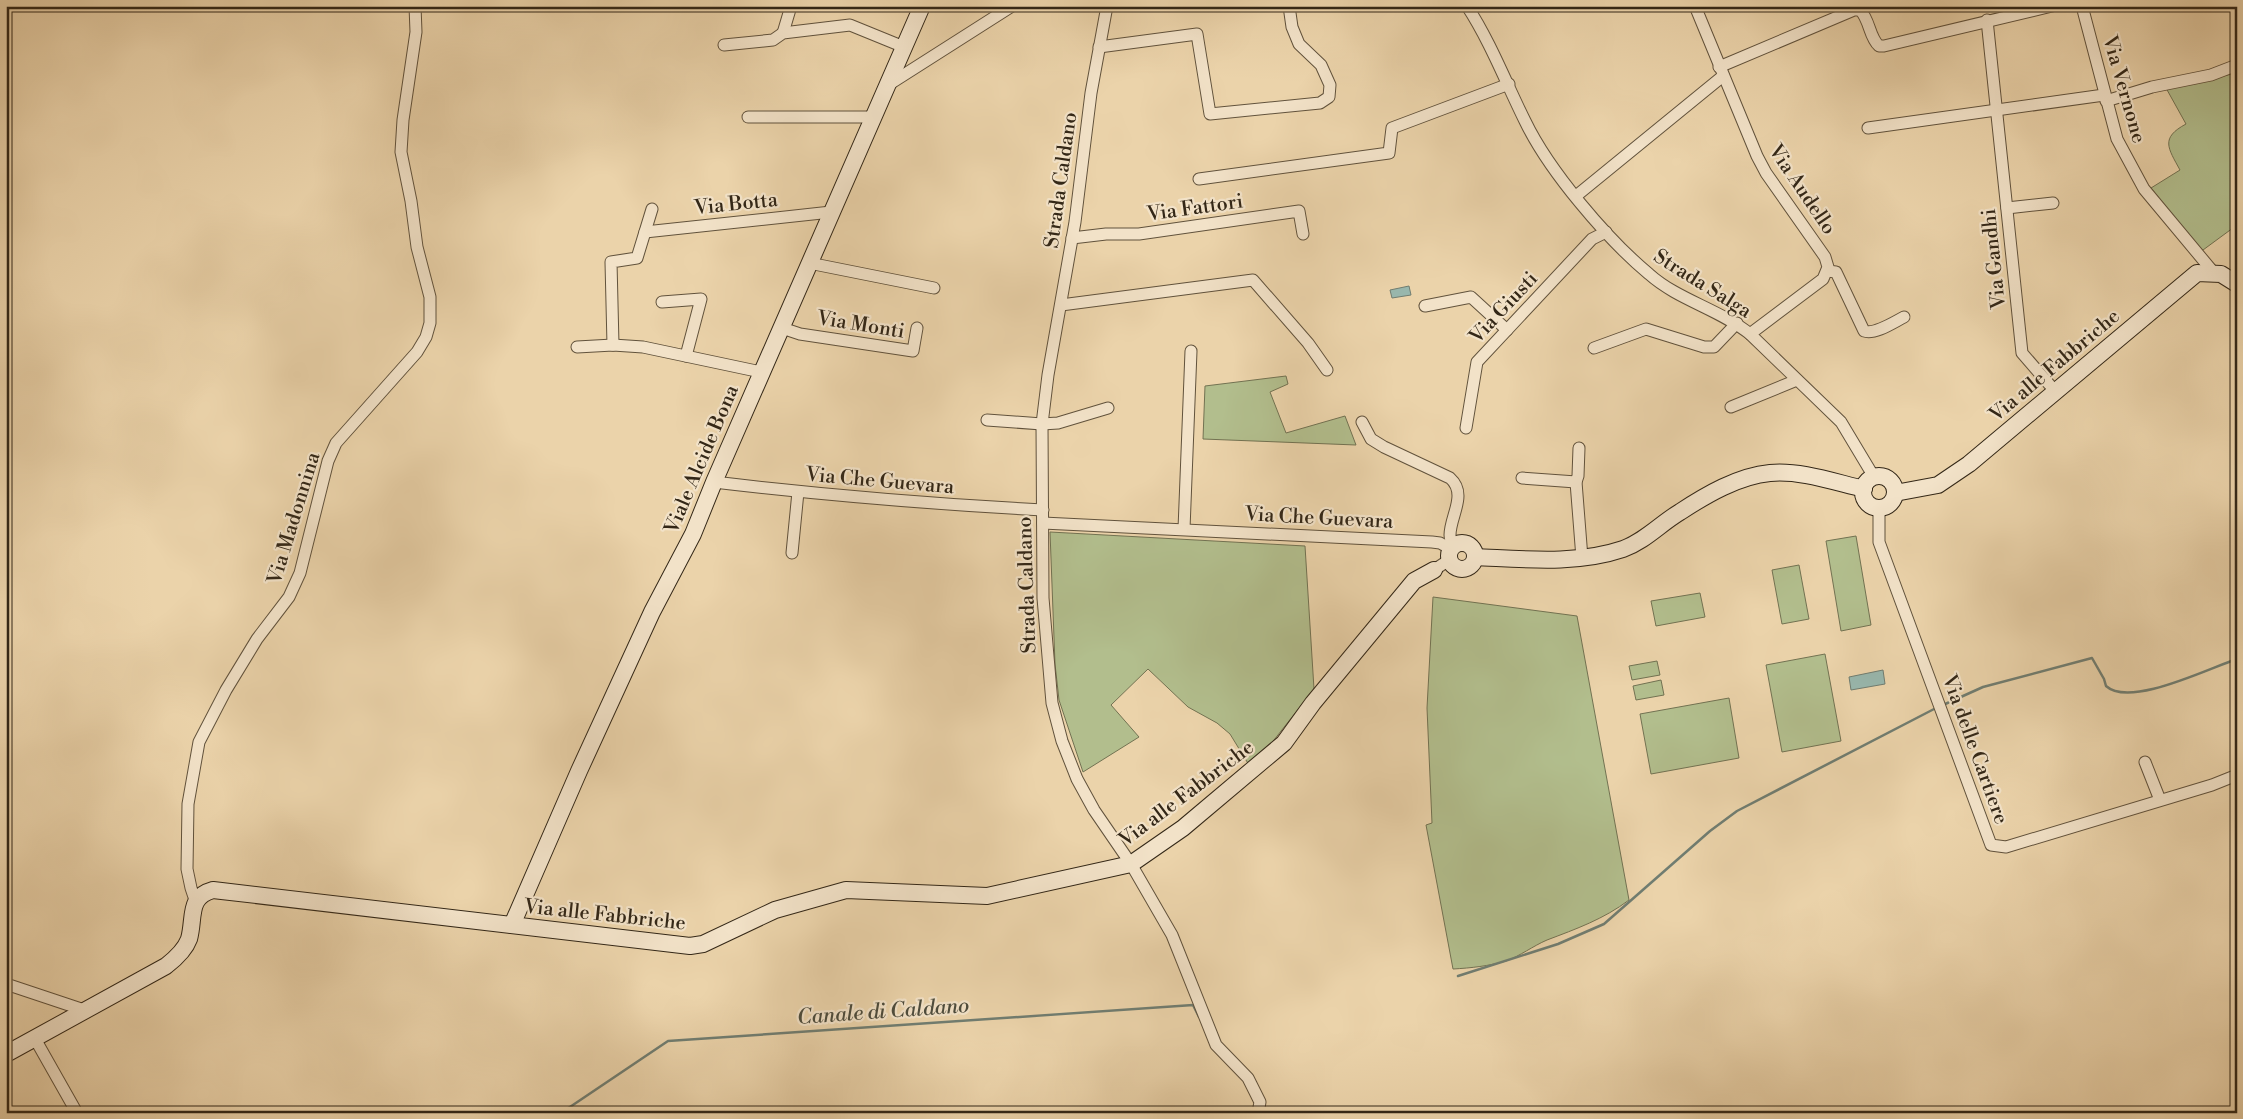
<svg xmlns="http://www.w3.org/2000/svg" width="2243" height="1119" font-family="'Libre Bodoni',serif">
<style>
.green{fill:#b2be8d;stroke:#727252}
.water{fill:#98b7ad;stroke:#707d71}
.lines{fill:none;stroke-linecap:round;stroke-linejoin:round}
.stream{stroke:#707d71;stroke-width:2.5}
.street-casing{stroke:#61523c;stroke-width:13}
.secondary-casing{stroke:#332717;stroke-width:18}
.street{stroke:#f2e2c8;stroke-width:11}
.secondary{stroke:#f2e2c8;stroke-width:16}
.labels{text-anchor:middle;stroke-width:4.5;stroke-linejoin:round;paint-order:stroke}
.street-label{font-size:20px;fill:#332717;stroke:#f2e2c8}
.water-label{font-size:21px;font-style:italic;fill:#4c4b3c;stroke:#f2e2c8}
</style>
<rect width="100%" height="100%" fill="#ebd3aa"/>
<filter id="stains"><feTurbulence type="fractalNoise" baseFrequency=".004" numOctaves="4"/><feColorMatrix values="0 0 0 0 .2 0 0 0 0 .09 0 0 0 0 .02 0 0 0 .5 -.17"/></filter>
<radialGradient id="worn" r=".72"><stop offset=".6" stop-color="#630" stop-opacity="0"/><stop offset="1" stop-color="#630" stop-opacity=".3"/></radialGradient>
<g class="green">
<path d="M2237,73V225L2203,250L2199,249L2151,188L2180,170C2168,148 2160,138 2186,124L2166,88Z"/>
<path d="M1286,376L1288,384L1270,392L1286,433L1345,416L1356,445L1203,439L1205,386Z"/>
<path d="M1050,532L1305,546L1314,689L1274,740L1249,765L1230,734L1217,723L1188,707L1148,669L1111,705L1139,737L1083,772L1059,700L1055,664Z"/>
<path d="M1856,536L1871,625L1841,631L1826,541Z"/>
<path d="M1799,565L1809,619L1782,624L1772,570Z"/>
<path d="M1700,593L1705,617L1656,626L1651,601Z"/>
<path d="M1433,597L1577,616L1629,900C1604,919 1576,929 1547,940C1533,946 1520,956 1506,961C1489,966 1471,968 1453,969L1426,825L1432,823L1427,708Z"/>
<path d="M1825,654L1841,741L1782,752L1766,665Z"/>
<path d="M1657,661L1660,675L1632,680L1629,666Z"/>
<path d="M1661,680L1664,695L1636,700L1633,686Z"/>
<path d="M1729,698L1739,758L1651,774L1640,714Z"/>
</g>
<g class="water">
<path d="M1409,286L1411,295L1392,298L1390,290Z"/>
<path d="M1883,670L1885,684L1851,690L1849,677Z"/>
</g>
<g class="lines">
<g class="stream">
<path d="M1943,705L1983,687L2092,658L2104,679L2106,686C2130,708 2209,668 2237,659"/>
<path d="M1458,976L1558,944L1604,924L1710,831L1737,811L1936,708"/>
<path d="M561,1113L668,1041L1193,1005L1199,1017"/>
</g>
<defs>
<g id="street">
<path d="M1107,6L1091,93L1075,222L1048,375L1042,424L1043,598L1052,703L1062,741L1077,779L1094,810L1131,864L1172,935L1216,1045L1248,1078L1260,1102L1258,1113"/>
<path d="M1467,6C1491,43 1506,83 1525,121C1549,171 1607,239 1649,274C1678,300 1719,309 1750,334L1841,422L1874,477"/>
<path d="M1695,6L1757,156L1766,173L1825,257L1828,267L1823,279L1750,334"/>
<path d="M2082,6L2117,139L2144,189L2214,273"/>
<path d="M1987,20L2022,353L2055,391"/>
<path d="M783,33L791,6"/>
<path d="M724,45L773,40L783,33L850,25L904,47"/>
<path d="M1099,47L1197,34L1210,114L1320,103L1329,97L1330,85L1321,65L1299,44L1292,27L1289,6"/>
<path d="M1719,67L1854,10H1860C1870,20 1869,37 1879,46H1884L2052,6"/>
<path d="M888,85L1012,6"/>
<path d="M2106,101L2152,87L2211,75L2237,65"/>
<path d="M748,117H873"/>
<path d="M1868,128L2104,95"/>
<path d="M1199,179L1389,153L1392,128L1509,84"/>
<path d="M1576,196L1723,76"/>
<path d="M2007,208L2053,203"/>
<path d="M645,232L831,212"/>
<path d="M1072,238L1106,234H1139L1299,211L1303,234"/>
<path d="M809,263L934,288"/>
<path d="M1827,271L1836,272L1864,331C1875,335 1894,322 1904,317"/>
<path d="M662,302L701,299L686,356"/>
<path d="M1061,305L1253,280L1308,343L1327,370"/>
<path d="M1425,306L1471,297L1507,330"/>
<path d="M782,328L800,334L913,351L917,328"/>
<path d="M613,345L611,262L637,258L652,209"/>
<path d="M577,347L613,345L643,347L761,372"/>
<path d="M1594,348L1646,329L1704,347H1714L1737,323"/>
<path d="M1731,407L1797,380"/>
<path d="M987,420L1042,424L1058,423L1108,408"/>
<path d="M1362,422L1371,439L1384,447L1450,478C1468,494 1450,516 1450,535C1450,539 1452,543 1452,547"/>
<path d="M1466,428L1477,362L1592,239L1606,232"/>
<path d="M1579,448L1578,476L1576,482L1582,558"/>
<path d="M1522,478L1576,482"/>
<path d="M714,482C823,495 933,504 1043,510"/>
<path d="M1879,507V542L1991,845L2006,847L2212,785L2237,775"/>
<path d="M1043,523L1432,542L1440,543L1451,549"/>
<path d="M1184,529L1191,351"/>
<path d="M792,553L798,492"/>
<path d="M1434,570L1449,560"/>
<path d="M2145,762L2160,800"/>
<path d="M195,900L191,888L187,869L188,804L199,742L226,690L257,639L289,597L300,573L328,461L336,443L417,352L426,337L430,323V297L417,247L411,201L401,152L403,120L416,32L415,6"/>
<path d="M6,984L84,1010"/>
<path d="M34,1037L77,1113"/>
</g>
<g id="secondary">
<circle cx="1879" cy="492" r="16"/>
<path d="M1895,493L1938,485L1969,464L2197,273L2221,274L2237,284"/>
<circle cx="1462" cy="556" r="13"/>
<path d="M1475,557C1523,559 1576,565 1623,549C1645,541 1660,524 1680,512C1706,495 1738,476 1770,473C1800,470 1834,482 1864,489"/>
<path d="M512,925L579,771L652,612L693,534L714,482L922,6"/>
<path d="M6,1054L166,966C175,959 185,950 189,939C195,918 187,897 213,890L690,946L703,944L775,910L846,890L987,896L1131,864L1183,828L1284,743L1313,703L1414,581L1434,570"/>
</g>
</defs>
<use href="#street" class="street-casing"/>
<use href="#secondary" class="secondary-casing"/>
<use href="#street" class="street"/>
<use href="#secondary" class="secondary"/>
</g>
<g class="labels">
<g class="street-label">
<text transform="translate(2125 89) rotate(74)" y="7">Via Vernone</text>
<text transform="translate(1060 180) rotate(-82)" y="7">Strada Caldano</text>
<text transform="translate(1803 189) rotate(56)" y="7">Via Audello</text>
<text transform="translate(736 203) rotate(-6)" y="7">Via Botta</text>
<text transform="translate(1195 207) rotate(-8)" y="7">Via Fattori</text>
<text transform="translate(1993 259) rotate(-96)" y="7">Via Gandhi</text>
<text transform="translate(1703 283) rotate(32)" y="7">Strada Salga</text>
<text transform="translate(1503 307) rotate(-47)" y="7">Via Giusti</text>
<text transform="translate(861 324) rotate(9)" y="7">Via Monti</text>
<text transform="translate(2054 365) rotate(-40)" y="7">Via alle Fabbriche</text>
<text transform="translate(701 459) rotate(-67)" y="7">Viale Alcide Bona</text>
<text transform="translate(880 480) rotate(5)" y="7">Via Che Guevara</text>
<text transform="translate(1319 517) rotate(3)" y="7">Via Che Guevara</text>
<text transform="translate(293 518) rotate(-73)" y="7">Via Madonnina</text>
<text transform="translate(1026 585) rotate(-92)" y="7">Strada Caldano</text>
<text transform="translate(1976 749) rotate(70)" y="7">Via delle Cartiere</text>
<text transform="translate(1186 793) rotate(-37)" y="7">Via alle Fabbriche</text>
<text transform="translate(605 914) rotate(6)" y="7">Via alle Fabbriche</text>
</g>
<g class="water-label">
<text transform="translate(883 1011) rotate(-4)" y="7">Canale di Caldano</text>
</g>
</g>
<rect width="2243" height="1119" fill="none" stroke="#ebd3aa" stroke-width="25"/>
<rect x="8" y="8" width="2228" height="1104" fill="none" stroke="#332717" stroke-width="2.5"/>
<rect x="12" y="12" width="2218" height="1094" fill="none" stroke="#332717"/>
<rect width="100%" height="100%" filter="url(#stains)"/>
<rect width="100%" height="100%" fill="url(#worn)"/>
</svg>
